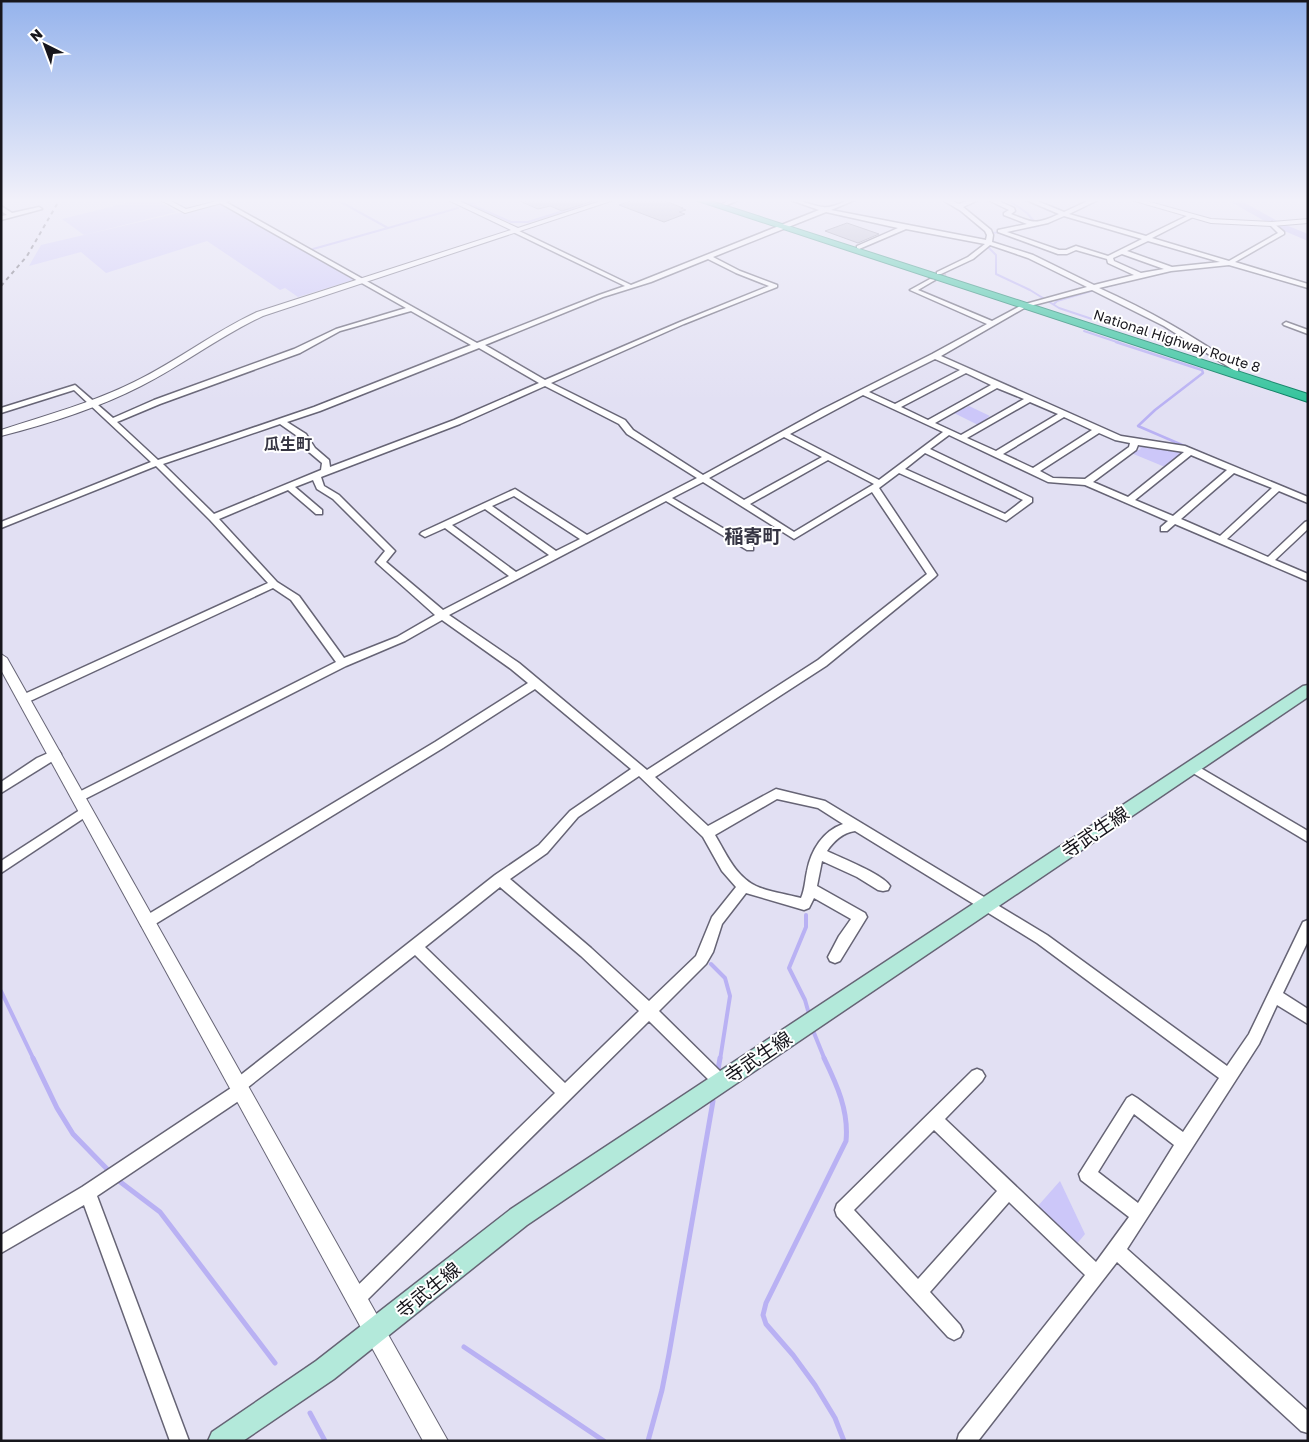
<svg xmlns="http://www.w3.org/2000/svg" width="1309" height="1442" font-family="'Golos Text','Noto Sans JP',sans-serif">
<style>
.green{fill:#ccc7f9}
.lines{fill:none;stroke-linecap:round;stroke-linejoin:round}
.stream-far3{stroke:#b9b1f3;stroke-width:2}
.stream-far2{stroke:#b9b1f3;stroke-width:2.5}
.stream-far1{stroke:#b9b1f3;stroke-width:4}
.stream{stroke:#b9b1f3;stroke-width:5}
.river{fill:#b9b1f3;fill-rule:evenodd}
.building{fill:#b4b3c5;stroke:#7a798a}
.minor-tunnel{stroke:#b9b8c8;stroke-width:6;stroke-dasharray:6 3;stroke-linecap:butt}
.minor-casing{stroke:#666475;stroke-width:3}
.tertiary-casing{stroke:#666475;stroke-width:2}
.secondary-casing{stroke:#666475;stroke-width:3}
.trunk-casing{stroke:#097d60;stroke-width:2}
.minor{fill:#fff;fill-rule:evenodd}
.tertiary{fill:#fff;fill-rule:evenodd}
.secondary{fill:#b3e9da;fill-rule:evenodd}
.trunk{fill:#34c49c;fill-rule:evenodd}
.rail{stroke:#56545e;stroke-width:2;stroke-dasharray:4 4;stroke-linecap:butt}
.labels{text-anchor:middle;stroke-width:4;stroke-linejoin:round;paint-order:stroke}
.far-street-label{font-size:14px;fill:#17161c;stroke:#fff}
.far-quarter-label{font-size:16px;font-weight:bold;fill:#353442;stroke:#fff}
.quarter-label{font-size:19px;font-weight:bold;fill:#353442;stroke:#fff}
.near-street-label{font-size:19px;fill:#17161c;stroke:#fff}
</style>
<rect width="100%" height="100%" fill="#e2e0f3"/>
<g class="green">
<path d="M143,199H156L176,212L84,235L62,219Z"/>
<path d="M221,203L353,280L298,297L285,288L280,290L207,241L106,273L81,252L29,266L41,245Z"/>
<path d="M969,406L990,416L987,418L989,419L978,425L952,412L963,407L965,408Z"/>
<path d="M1146,446L1180,450L1183,453L1165,467L1131,453L1141,449L1139,447Z"/>
<path d="M1060,1181L1085,1234L1076,1245L1037,1207Z"/>
</g>
<g class="lines">
<g class="stream-far3">
<path d="M459,199L468,203"/>
<path d="M1007,199L1027,213L1038,226L1025,228"/>
<path d="M470,204L511,222H528L602,199"/>
<path d="M470,204L486,199"/>
<path d="M388,228L458,208"/>
<path d="M1002,232L992,233L993,242L989,248L996,255V274L1030,290L1059,308L1092,319"/>
<path d="M313,249L388,228L339,201L331,199"/>
<path d="M1054,304L1057,301L1122,282"/>
<path d="M1084,331L1120,343"/>
</g>
<path class="stream-far2" d="M1116,342L1202,370L1203,373L1155,410L1138,426L1210,457"/>
<g class="stream-far1">
<path d="M806,915V927L789,968L805,1000L809,1014"/>
<path d="M711,964L725,978L730,996L720,1060"/>
<path d="M1,991L34,1060"/>
<path d="M812,1028L825,1060"/>
</g>
<g class="stream">
<path d="M33,1058L57,1108L73,1134L108,1170"/>
<path d="M824,1058C837,1085 849,1111 846,1141L766,1303L763,1315L766,1324L793,1355L815,1385L835,1418L844,1441"/>
<path d="M718,1070L720,1058"/>
<path d="M119,1181L160,1212L275,1363"/>
<path d="M464,1347L604,1441"/>
<path d="M310,1413L325,1441"/>
<path d="M648,1441L662,1390L669,1354L713,1101"/>
</g>
<path class="river" d="M1226,199H1238L1281,223L1308,234V241L1275,227Z"/>
</g>
<g class="building">
<path d="M515,199H593V201L562,211L550,206L538,209Z"/>
<path d="M636,199H660L683,208H681L686,210L679,212L685,214L664,222L619,205Z"/>
<path d="M847,223L879,234L858,243L825,231Z"/>
</g>
<g class="lines">
<path class="minor-tunnel" d="M932,280L947,272"/>
<defs>
<g id="minor">
<path d="M733,199H741L727,205L722,204Z"/>
<path d="M788,199C801,199 811,206 823,207C833,209 845,199 857,199L831,210L986,240L987,235L985,231L961,211L941,199H948L959,204L973,199H981L963,207L991,230L993,235L992,242L1033,255L1094,285L1134,275L1108,263L1107,259L1076,250L1067,254H1058L998,232V230L1027,224L1004,215V213L1009,210L986,199H994L1014,208L1015,211L1011,214C1034,223 1035,225 1059,214L1024,199H1032L1064,212L1092,199H1100L1069,214L1146,236L1189,215H1193V217L1152,238L1229,261L1278,233L1269,224L1272,222L1284,232V234L1235,262L1308,284V288L1229,265L1171,271L1099,288C1148,310 1194,336 1238,367V371H1235L1164,326L1092,290L1026,307L941,356L1121,436L1185,446L1308,497V503L1279,491L1227,539L1268,557L1305,522L1308,521V529L1275,560L1308,574V581L1175,524L1167,531H1161V527L1168,521L1085,485L1048,482L949,435L930,449L1032,498V502L1006,521L899,473L879,488L937,575L935,577L826,666L655,777L708,826L776,789L825,801L1047,935L1227,1066L1249,1034L1303,922L1308,920V941L1283,993L1308,1009V1024L1277,1005L1259,1044L1127,1249L1308,1411V1433L1301,1431L1117,1262L978,1441H957L959,1434L1085,1275L1009,1202L930,1292L960,1325L963,1331L960,1337L954,1340L948,1337L837,1216L835,1210L837,1204L972,1071L977,1069L982,1071L985,1076L982,1081L945,1119L1096,1262L1129,1217L1081,1180L1079,1174L1127,1098L1132,1095L1137,1098L1183,1132L1219,1078L1037,943L855,831C842,833 834,841 827,851C841,858 883,874 890,886L888,890L883,891L878,890L857,877L822,861L817,886L865,913L867,917L840,961L835,963L830,961L828,957L839,936L851,919L814,898L809,908L804,910L746,893L722,924L713,952L706,964L659,1011L726,1077L729,1082L726,1087L721,1089L716,1087L649,1021L362,1305L356,1308L350,1305L347,1299L350,1293L555,1093L415,955L247,1088L249,1091L246,1096L97,1196L189,1441H170L84,1205L1,1253V1235L82,1187L231,1088L230,1086L233,1081L495,875L539,845L570,811L631,769L535,689L443,748L152,926L147,928L142,926L140,922L142,918L435,742L528,683L511,669L442,620L405,641L346,666L83,800H75L73,797L75,794L336,662L291,600L273,588L28,702H20L18,699L20,696L268,583L210,520L156,466L1,528V522L151,462L74,390L1,413V408L75,385L113,418L154,400L294,349L336,329L406,308L220,203V201H224L477,343L599,295L625,286L513,232V230H517L631,285L819,210ZM826,212L898,228L857,246V248L859,249L906,229L985,244L968,257L937,272V274H941L973,259L990,245L1028,258L1087,287L1022,305L992,321L918,290L935,280L930,279L910,290L987,324L932,354L821,410L703,475L633,430L625,420L551,383L684,324L777,287V285L740,271L713,257ZM1064,216L1142,239L1108,256L1076,246L1066,250H1059L1007,232L1048,223ZM1148,241L1220,262L1172,267L1127,251ZM1122,254L1164,269L1141,273L1114,261L1113,258ZM708,259L736,273L769,286L680,322L545,380L485,345L603,297L651,282ZM411,311L471,345L314,407L158,460L117,422L160,404L300,353L340,331ZM479,348L539,383L454,420L330,467L329,460L315,448L306,434L287,422L320,411ZM935,359L960,370L895,404L869,392ZM966,373L991,385L928,420L901,407ZM545,386L619,424L627,434L697,478L587,535L515,489L422,532L420,534L425,537L445,528L509,576L443,610L386,562L395,551L339,495L324,486L321,477L460,424ZM997,388L1024,399L961,435L935,423ZM863,395L943,432L879,480L790,434ZM1030,402L1058,414L996,451L967,438ZM1064,417L1092,430L1033,468L1003,454ZM280,424L300,438L309,452L322,463L321,470L214,514L163,464ZM1099,433L1115,440L1130,443L1129,447L1085,479L1053,478L1040,471ZM784,437L822,457L744,500L709,478ZM1138,445L1184,452L1128,497L1093,482L1136,450ZM925,453L1023,500L1005,514L905,469ZM1191,455L1227,470L1173,516L1135,500ZM828,460L874,484L794,532L750,504ZM1234,473L1272,488L1220,536L1181,519ZM313,480L317,489L333,499L385,551L376,562L378,564L435,615L397,637L344,658L299,596L277,582L219,519L288,490L316,514H322V510L295,487ZM703,482L794,539L872,492L927,574L818,660L647,770L519,663L449,615L666,501L747,550H753V546L672,498ZM514,496L580,539L556,551L492,506ZM485,509L549,555L516,572L452,525ZM639,776L703,837L722,871L736,887L712,917L696,956L649,1001L591,948L510,879L547,853L578,817ZM777,799L818,808L843,824C823,831 811,850 807,871C805,880 805,889 801,898C787,894 769,892 756,886C735,876 726,853 715,835ZM500,887L581,956L639,1011L565,1083L425,947ZM1134,1114L1174,1145L1138,1203L1098,1172ZM934,1130L997,1191L918,1279L854,1210Z"/>
<path d="M1,206L12,213L39,207L42,209L1,220V216L7,215L1,211Z"/>
<path d="M1286,322L1308,330V334L1284,325L1283,324Z"/>
<path d="M55,750L59,751L61,754L59,757L1,793V782L37,758Z"/>
<path d="M1192,763L1308,831V842L1188,770L1186,767L1188,764Z"/>
<path d="M86,806L90,808L92,811L90,814L1,873V861Z"/>
</g>
<g id="tertiary">
<path d="M159,199H167L186,209L225,199H236L185,213Z"/>
<path d="M446,199H455L518,228L607,199H617L263,316C220,336 183,365 141,386C98,408 48,424 1,436V430C46,415 92,403 134,382C177,361 214,332 257,312L511,230Z"/>
<path d="M1128,199H1139L1211,219L1272,222L1308,219V223L1272,226L1211,223Z"/>
<path d="M1,654L7,658L448,1441H423L1,670Z"/>
</g>
<path id="secondary" d="M1308,685V697L527,1225L334,1379L243,1441H208L212,1432L316,1361L511,1209L1303,686Z"/>
<path id="trunk" d="M692,199H705L1308,394V402Z"/>
</defs>
<use href="#minor" class="minor-casing"/>
<use href="#tertiary" class="tertiary-casing"/>
<use href="#secondary" class="secondary-casing"/>
<use href="#trunk" class="trunk-casing"/>
<use href="#minor" class="minor"/>
<use href="#tertiary" class="tertiary"/>
<use href="#secondary" class="secondary"/>
<use href="#trunk" class="trunk"/>
<path class="rail" d="M1,286L27,256L60,199"/>
</g>
<linearGradient id="sky" x2="0" y2="1"><stop stop-color="#95b3ec"/><stop offset="0.5" stop-color="#f2f1fa"/><stop offset="1" stop-color="#f2f1fa" stop-opacity="0"/></linearGradient>
<rect width="1309" height="401" fill="url(#sky)"/>
<g class="labels">
<g class="far-street-label">
<text transform="translate(1177 341) rotate(18)" y="5">National Highway Route 8</text>
</g>
<g class="far-quarter-label">
<text x="288" y="450">瓜生町</text>
</g>
<g class="quarter-label">
<text x="753" y="543">稲寄町</text>
</g>
<g class="near-street-label">
<text transform="translate(1095 832) rotate(-34)" y="7">寺武生線</text>
<text transform="translate(758 1057) rotate(-34)" y="7">寺武生線</text>
<text transform="translate(428 1290) rotate(-39)" y="7">寺武生線</text>
</g>
</g>
<rect width="1309" height="1442" fill="none" stroke="#17161c" stroke-width="5"/>
<g transform="translate(45 45) rotate(318)" stroke="#ffffff" stroke-width="4" paint-order="stroke">
<path d="M0-4L9 19L0 12L-9 19Z" fill="#17161c"/>
<text y="-8" font-size="14" font-weight="bold" text-anchor="middle" fill="#17161c">N</text>
</g>
</svg>
